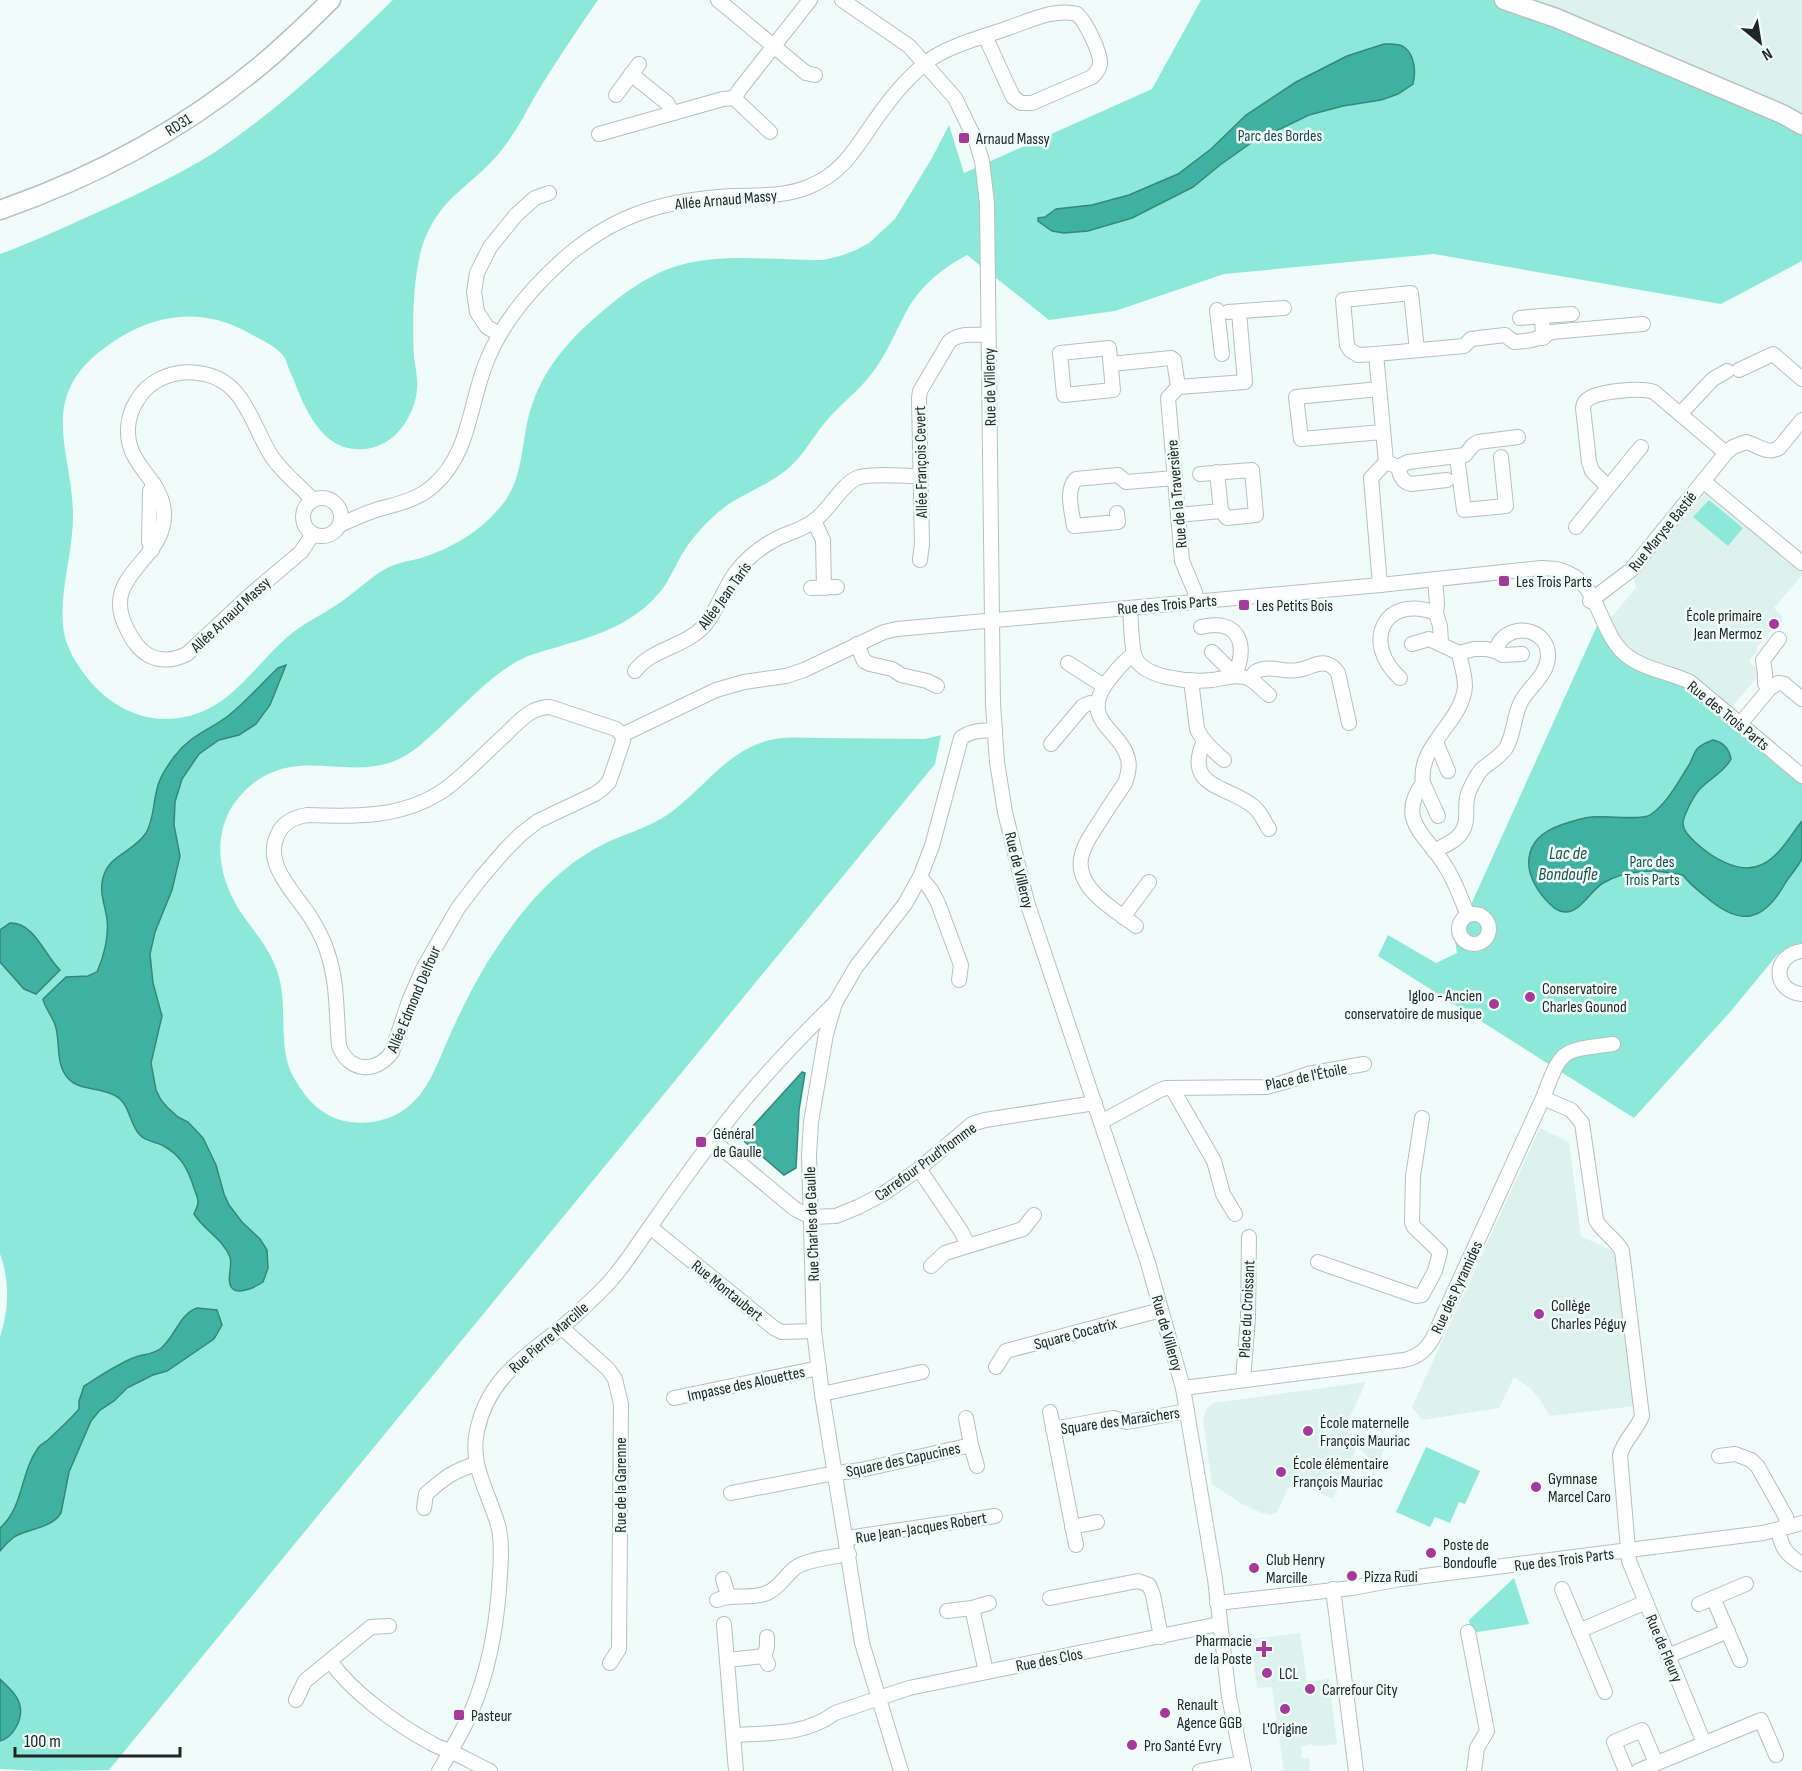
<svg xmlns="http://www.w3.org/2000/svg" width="1802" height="1771" font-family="'Sofia Sans Condensed',sans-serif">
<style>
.built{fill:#dcf2ed}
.green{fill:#8ce9d9}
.water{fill:#3eb1a1;stroke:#35877c;stroke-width:1.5}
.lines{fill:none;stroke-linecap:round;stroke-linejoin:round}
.minor-casing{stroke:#b5c1be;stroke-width:16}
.major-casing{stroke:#b5c1be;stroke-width:21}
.minor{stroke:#fff;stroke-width:14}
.major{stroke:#fff;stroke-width:18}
.poi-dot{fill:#a63a9b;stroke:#effcf9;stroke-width:2}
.labels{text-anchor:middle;stroke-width:5;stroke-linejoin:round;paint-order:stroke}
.street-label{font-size:16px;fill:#212625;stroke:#effcf9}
.park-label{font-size:16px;fill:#1b4c45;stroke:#effcf9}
.poi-label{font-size:16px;fill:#212625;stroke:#effcf9;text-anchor:start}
.water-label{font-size:18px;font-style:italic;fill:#21524a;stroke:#effcf9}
</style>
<rect width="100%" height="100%" fill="#effcf9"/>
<g class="built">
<path d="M1504,0H1802V124Z"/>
<path d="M1707,491L1802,570V575L1774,608L1782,616L1781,619L1783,620L1776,628L1774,627L1756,648L1758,650L1749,661L1761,673L1732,707L1690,674L1678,669L1651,661L1636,654L1619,638L1609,620L1636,588L1634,578Z"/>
<path d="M1540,1128L1569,1142L1581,1236L1614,1252L1635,1406L1550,1416L1539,1398L1530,1388L1514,1377L1499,1408L1422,1420L1412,1407Z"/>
<path d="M1366,1382L1344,1430L1384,1449L1373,1479L1370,1461L1365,1454L1357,1447L1333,1499L1292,1480L1280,1506L1277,1512L1271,1515L1262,1513L1242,1504L1212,1484L1203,1419L1207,1408L1214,1403Z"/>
<path d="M1300,1633L1307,1682L1329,1679L1337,1744L1320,1746H1312L1311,1744L1301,1747L1302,1758H1309L1310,1771H1284L1272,1687L1257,1688L1251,1639Z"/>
</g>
<g class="green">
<path d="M393,0H598C577,30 557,60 538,91C527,110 517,130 504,147C474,187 439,194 422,247C413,278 412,324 414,356C415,366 418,378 417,389C416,406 406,426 393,437C384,444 376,448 364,449C323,453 305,410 293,378C291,375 286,361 285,358C277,346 261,340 249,333C196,303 143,316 98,353C38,402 73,454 73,516C73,552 60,588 63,625C64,639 70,653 78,665C102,703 143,728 189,716C238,704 260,655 299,628C314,618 330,610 345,599C360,588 373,575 389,567C400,562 410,561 421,558C453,548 481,531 502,505C526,476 520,436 533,402C546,366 569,340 598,315C620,296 643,278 671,268C719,251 773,261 823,260L840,256L856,250L869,243L895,219L932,158L949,125L964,173L1152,89L1201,0H1492L1555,21L1802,124V261L1721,304L1434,254L1224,274L1115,311L1049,320L967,255C941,269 919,287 905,314C894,335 885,358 869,377C857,392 841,404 828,419C812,437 802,460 781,474C760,489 735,497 716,514C702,527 690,540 681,556C676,565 671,575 666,584C633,632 579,639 528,656C492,672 466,704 437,730C426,740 416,750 403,757C361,780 314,755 273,772C255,779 240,793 230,810C213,842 220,878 238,908C253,931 272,950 279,977C288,1010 277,1048 294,1078C301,1090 310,1103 322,1111C345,1128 382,1126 405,1109C429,1092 438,1061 450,1035C461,1010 473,986 487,963C515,918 550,873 598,847C621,834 648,829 670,813C704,788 728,750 770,740C787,736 805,738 822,738C856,738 890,739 925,739L941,735L935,764L109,1770L43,1771L0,1769V1337C9,1310 10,1281 0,1254V254C36,241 71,224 105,209C148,189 192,169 231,141C289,100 341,50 393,0Z"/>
<path d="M1709,500L1743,528L1728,546L1693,517Z"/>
<path d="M1601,617L1631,662L1690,682L1802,774V943L1789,946L1777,955L1731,1011L1634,1118L1378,956L1388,935L1436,963L1457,953L1455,940Z"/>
<path d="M1426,1447L1480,1471L1465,1504L1459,1502L1450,1523L1435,1517L1430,1527L1396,1512Z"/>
<path d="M1514,1578L1529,1624L1471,1633L1469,1620Z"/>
</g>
<g class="water">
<path d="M1384,44C1391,44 1399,43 1404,47C1415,55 1416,72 1413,84L1398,94L1381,100L1343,106L1309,115L1251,143L1220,165L1193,187L1132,218L1088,231L1064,233L1052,231L1038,221V218L1045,217L1056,209L1092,205L1129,195L1178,174L1211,149L1246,115L1296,82L1347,56Z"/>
<path d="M286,665L270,705L256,724L239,735L219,740L199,754L182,779L175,802L174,825L180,856L172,890L155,932L150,954L153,983L162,1016L151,1063L156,1090L161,1100L168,1108L178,1117L188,1122L203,1138L216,1165L224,1194L229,1205L242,1222L260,1239L267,1250L268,1268L263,1282C257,1286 240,1295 233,1289C225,1283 233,1266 230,1257C223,1239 204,1230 194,1214C195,1211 198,1206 198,1202C198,1197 195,1192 194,1188C188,1169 181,1155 162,1145C156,1142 146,1141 141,1136C129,1126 131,1103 114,1095C99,1087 78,1091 67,1077C56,1064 60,1044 56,1028C54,1018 44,1007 43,999L66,977L88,976L97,972C104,957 109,936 107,919C105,905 99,892 103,878C109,854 133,853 146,833C154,819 153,804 157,789C159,778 168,765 174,757C190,735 208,731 228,716C246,702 261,684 278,668Z"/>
<path d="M1713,740C1723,742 1729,748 1731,759C1724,772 1712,777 1702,787C1696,792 1693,799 1689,806C1687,811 1683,818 1683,823C1683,831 1690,837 1695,842C1711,857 1739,875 1761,865C1779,857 1790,836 1802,821C1802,831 1802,851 1802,858C1799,866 1791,874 1786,882C1764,921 1742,928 1706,897C1698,890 1689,884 1683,875C1657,869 1627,869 1603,883C1591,890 1580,913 1565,912C1557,912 1551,905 1546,900C1521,872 1521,839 1561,825C1570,822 1581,818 1591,817C1605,815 1641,821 1650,815C1667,804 1678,782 1689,765C1692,760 1693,754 1697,749C1701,745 1707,742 1713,740Z"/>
<path d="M10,923C34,922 45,956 60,970L36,994L24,989L0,962V930Z"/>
<path d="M802,1072L805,1073L799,1110L796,1168L784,1175L745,1142L743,1137Z"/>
<path d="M197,1308L217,1310L222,1325L214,1339L167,1371L153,1375L127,1388L114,1401L100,1410L91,1421L69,1472L61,1513C51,1529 29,1528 14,1537C9,1541 4,1546 0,1551V1528C24,1507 20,1473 38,1448C41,1444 46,1442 49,1439C59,1429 70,1420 79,1409V1401L84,1386C100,1376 116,1365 133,1358C141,1354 152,1355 160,1349C175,1338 179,1314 197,1308Z"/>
<path d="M0,1679C8,1687 18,1695 20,1706C23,1719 13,1738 0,1741Z"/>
</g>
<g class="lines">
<defs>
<g id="minor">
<path d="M718,0L806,73L815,75"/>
<path d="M842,0L909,46L955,98L976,141L982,161L987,203L993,704L997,762L1005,812L1027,902L1148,1263L1183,1388L1215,1579L1229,1697L1244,1771"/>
<path d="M631,74L667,103L673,113"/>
<path d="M616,95L639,64"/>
<path d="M734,98L740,89L810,0"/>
<path d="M599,134L723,99L734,98L770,132"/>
<path d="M1217,310L1222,354"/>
<path d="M1228,312L1284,308"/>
<path d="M1542,316L1572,314"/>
<path d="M1520,318L1542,316L1543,338"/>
<path d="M499,334L487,327L477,312L474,292L477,273L490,247L516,215L535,198L549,193"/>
<path d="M1109,348L1113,390L1064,395L1060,353Z"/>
<path d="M1417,350L1411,293L1343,300L1347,345L1350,350L1358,355L1376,354L1464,346L1471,339L1505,335L1514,342C1528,341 1539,340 1551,332L1643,324"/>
<path d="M1376,354L1386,462"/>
<path d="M1111,364L1171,358L1174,360L1178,387"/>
<path d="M1739,370L1773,354L1802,379"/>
<path d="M1178,387L1168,398L1182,561L1195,592L1196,601"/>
<path d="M1178,387L1245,382L1239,312"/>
<path d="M1379,389L1296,397L1301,439L1383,432"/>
<path d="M1680,414L1713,379L1727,371"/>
<path d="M1457,457L1464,510L1506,506L1501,457"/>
<path d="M1391,464L1398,467C1400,475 1402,482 1411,484L1447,480"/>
<path d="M1398,467L1408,462L1465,455L1473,445L1478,442L1518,437"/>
<path d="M1200,474L1252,470L1256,515L1227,518L1221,511L1217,472"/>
<path d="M1703,481L1802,563"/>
<path d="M1608,487L1592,471L1589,462L1583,408C1584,404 1583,403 1587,400C1597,391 1642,387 1654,392L1726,453"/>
<circle cx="322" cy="517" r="19"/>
<path d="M313,500C300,486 283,473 272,457C251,425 245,378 198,373C184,371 171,373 158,380C141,389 129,409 128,428C126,467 163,478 164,514C165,563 97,575 128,631C133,641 138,649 148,655C161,662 175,660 187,654L249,596L301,552L313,534"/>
<path d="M1117,513L1118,522L1074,526C1072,511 1065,491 1076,479L1118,475L1126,482L1175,478"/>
<path d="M1178,515L1221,511"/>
<path d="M814,521L823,540L824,588"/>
<path d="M340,525C351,520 363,514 376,510C396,504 416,501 433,486C470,454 469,405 486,363C502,321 533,286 567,256C618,213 666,200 732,196C757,195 784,197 808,187C846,172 858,143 881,112C894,94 909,76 927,62C946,46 987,36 1011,27C1031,20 1056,8 1077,14C1086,22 1101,53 1100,64C1099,70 1096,73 1092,77L1032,103H1021L1013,97L985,36"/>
<path d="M1576,527L1641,447"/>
<path d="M152,550L149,542L150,491L154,484"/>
<path d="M920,560L922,544L919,398L920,391L949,342C960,332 974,335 988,335"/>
<path d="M1435,579L1437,604L1436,613L1440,626L1441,643"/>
<path d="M1380,585L1371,478L1386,462"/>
<path d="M811,588L837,587"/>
<path d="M1590,601L1631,570L1726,453L1733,447L1746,442C1758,445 1767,455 1779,448L1802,420"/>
<path d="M1130,608C1131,622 1131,640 1134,654C1140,679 1191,682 1212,680C1223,679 1232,674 1244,677C1254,679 1261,689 1269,695"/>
<path d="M1201,627C1239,618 1248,644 1235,675L1212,652"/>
<path d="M857,644L864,661L870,664L892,669L901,675L927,681L937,686"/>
<path d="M1412,644L1429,639L1459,653C1461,664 1465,675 1465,686C1463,722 1417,745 1423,783C1396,820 1426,835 1444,864C1455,880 1460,897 1468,915"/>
<path d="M1459,653L1474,649H1486L1495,651L1503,655L1522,654"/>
<path d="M1134,654C1123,661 1116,671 1108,681C1078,721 1121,729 1128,759C1130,767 1128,775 1125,783C1117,795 1108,808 1100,821C1082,848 1069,868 1096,895C1108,907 1123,916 1136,926"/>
<path d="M1068,663L1104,686"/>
<path d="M635,671C651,649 684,647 703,627C718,611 723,589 736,572C747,558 762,546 778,538C791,532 804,529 815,520C830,509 841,485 857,478C869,473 905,476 920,476"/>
<path d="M1400,678C1361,643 1384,593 1436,613"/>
<path d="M1252,679L1255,672C1270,664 1283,673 1298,670C1308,669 1317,661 1327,664C1332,665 1335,669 1338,673L1349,723"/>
<path d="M1191,680L1197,729C1203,742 1214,751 1224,760"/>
<path d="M1770,688L1765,684V673L1763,660L1779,639"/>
<path d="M550,707L616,729L622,735L623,741L609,782L602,789L595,794L538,821L521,834L505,850L481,878L458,908L423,969L409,1001L392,1052C376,1074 349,1072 339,1046C336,1014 338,982 327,951C324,940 317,928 311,918C296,894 262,864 278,834C283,822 296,817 307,815C355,817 403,818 444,790C466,774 485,753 505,735C514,726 522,717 533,711C539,708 544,707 550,707Z"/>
<path d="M1741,723L1770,688L1778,683L1784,684L1802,699"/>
<path d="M622,735L716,690L744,682L786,676L804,670L884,632L897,629L1380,585L1541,568C1547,569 1554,568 1560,570C1601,581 1597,631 1626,655C1645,670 1669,672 1690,682L1802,776"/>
<path d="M1204,741C1183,788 1227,785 1253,806C1260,811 1264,821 1269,829"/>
<path d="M1436,742L1448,771"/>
<path d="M1051,744L1083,706L1090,703L1098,705"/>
<path d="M1423,783L1438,816"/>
<path d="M1434,851C1443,846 1455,842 1461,833C1471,820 1462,803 1470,789C1473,783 1477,774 1482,769C1490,762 1499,758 1506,748C1515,733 1513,715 1522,700C1530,686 1547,675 1548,657C1549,632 1519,622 1502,639C1499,642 1497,647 1495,651"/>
<path d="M920,877L931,890L938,903L961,965L959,980"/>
<circle cx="1474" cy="929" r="15"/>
<path d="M1123,917L1149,882"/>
<path d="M1802,951C1772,955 1772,991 1802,994"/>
<path d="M1172,1088L1214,1161L1223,1194L1235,1214"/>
<path d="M1543,1098L1571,1110L1582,1123L1596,1220C1603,1233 1616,1239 1622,1251L1642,1416C1637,1430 1624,1440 1620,1455L1629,1561L1704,1743"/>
<path d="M1101,1122L1160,1090L1166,1088L1266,1087L1285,1082L1308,1074L1364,1064"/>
<path d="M712,1140L795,1209L811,1217L836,1216L858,1207L883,1194L919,1169L972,1124L985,1120L1095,1103"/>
<path d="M919,1169L961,1231L968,1245"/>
<path d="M650,1227L774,1328L782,1332L814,1331"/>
<path d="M1318,1262L1416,1296L1422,1295L1435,1271L1440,1252L1414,1227L1412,1222L1413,1176L1422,1118"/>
<path d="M931,1266L945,1253L1023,1229L1034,1215"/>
<path d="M562,1328L608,1369L615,1379L621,1404L619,1649L610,1663"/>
<path d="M996,1367L1006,1351L1161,1310"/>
<path d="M1243,1380L1248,1318L1249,1237"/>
<path d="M1183,1388L1404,1360C1418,1357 1426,1350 1433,1338L1543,1098C1562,1048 1560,1051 1613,1044"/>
<path d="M822,1394L922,1372"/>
<path d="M674,1398L819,1368"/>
<path d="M1050,1412L1076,1545"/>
<path d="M966,1418L971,1445L977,1466"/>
<path d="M1053,1429L1113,1418L1127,1422L1187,1411"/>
<path d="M1719,1456L1735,1454L1751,1460L1758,1467L1786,1517L1787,1527"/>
<path d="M731,1493L835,1473L861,1470L971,1445"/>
<path d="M424,1508L426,1494C444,1478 453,1471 476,1464"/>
<path d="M1072,1527L1097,1522"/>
<path d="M1778,1530C1782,1549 1786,1554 1802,1564"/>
<path d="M847,1538L995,1516"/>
<path d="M723,1579L728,1595"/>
<path d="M1333,1589L1356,1771"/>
<path d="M1562,1589L1605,1692"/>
<path d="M1050,1598L1138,1581L1149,1585L1153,1595L1161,1637"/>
<path d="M1713,1598L1740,1660"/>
<path d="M717,1600C733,1593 750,1600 767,1593C779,1588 785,1576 795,1568C806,1559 835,1557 849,1554"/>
<path d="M1217,1603L1352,1588L1401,1579L1763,1533L1802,1523"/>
<path d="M1699,1604L1746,1584"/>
<path d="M972,1608L986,1672"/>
<path d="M947,1611L972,1608L989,1603"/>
<path d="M724,1624L736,1771"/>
<path d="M1579,1631L1646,1602"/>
<path d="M1468,1632L1487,1731L1477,1748L1474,1771"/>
<path d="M767,1637V1647L764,1656L768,1664"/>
<path d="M1668,1656L1728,1631"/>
<path d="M728,1660L764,1656"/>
<path d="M330,1661C353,1693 396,1724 431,1743C437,1747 445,1749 452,1752C465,1758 477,1765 490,1771"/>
<path d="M296,1700L305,1681L371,1627L389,1626"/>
<path d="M734,1735C769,1733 806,1735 835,1713L909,1688L1219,1624"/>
<path d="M439,1771C451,1751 463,1731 472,1710C488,1672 496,1629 499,1589C500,1569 503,1549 499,1529C491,1496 469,1467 477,1431C490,1369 537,1352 579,1312C590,1301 602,1291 612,1279C626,1263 637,1245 650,1227C670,1198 691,1169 712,1141C748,1092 791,1046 835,1003"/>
<path d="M901,1771L862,1643L822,1394L814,1331L809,1155L811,1122L826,1034L835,1003L856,967L905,904L920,877L932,846L961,738C972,730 982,730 995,731"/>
<path d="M1200,1771L1241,1763"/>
<path d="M1626,1771L1614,1742L1642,1730L1656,1763"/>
<path d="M1638,1771L1761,1720L1776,1755"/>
</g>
<g id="major">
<path d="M1504,0L1556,18L1782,114L1802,125"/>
<path d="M0,210C100,175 195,123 275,53C294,36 313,18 331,0"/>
</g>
</defs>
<use href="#minor" class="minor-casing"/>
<use href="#major" class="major-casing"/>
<use href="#minor" class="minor"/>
<use href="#major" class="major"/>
</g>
<g class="poi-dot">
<rect x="958" y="132" width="12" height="12" rx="3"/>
<rect x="1498" y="575" width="12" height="12" rx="3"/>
<rect x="1238" y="599" width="12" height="12" rx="3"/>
<circle cx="1774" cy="624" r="6"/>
<circle cx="1530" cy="997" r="6"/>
<circle cx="1494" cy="1004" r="6"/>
<rect x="695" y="1136" width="12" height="12" rx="3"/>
<circle cx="1539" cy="1314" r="6"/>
<circle cx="1308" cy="1431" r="6"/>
<circle cx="1281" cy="1472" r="6"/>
<circle cx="1536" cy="1487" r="6"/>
<circle cx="1431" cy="1553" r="6"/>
<circle cx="1254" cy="1568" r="6"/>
<circle cx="1352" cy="1576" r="6"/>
<path d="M1261 1640h6v6h6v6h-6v6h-6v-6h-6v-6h6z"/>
<circle cx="1267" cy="1673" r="6"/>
<circle cx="1310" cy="1689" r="6"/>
<circle cx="1285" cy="1709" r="6"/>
<circle cx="1165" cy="1713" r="6"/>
<rect x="453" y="1709" width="12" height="12" rx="3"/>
<circle cx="1132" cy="1745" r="6"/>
</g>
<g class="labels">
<g class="street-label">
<text transform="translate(178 124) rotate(-32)" y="6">RD31</text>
<text transform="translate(726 199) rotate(-5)" y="6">Allée Arnaud Massy</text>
<text transform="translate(989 387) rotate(-91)" y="6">Rue de Villeroy</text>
<text transform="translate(920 462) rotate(-91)" y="6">Allée François Cevert</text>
<text transform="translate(1176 494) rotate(-95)" y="6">Rue de la Traversière</text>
<text transform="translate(1662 531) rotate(-51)" y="6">Rue Maryse Bastié</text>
<text transform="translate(724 595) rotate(-54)" y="6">Allée Jean Taris</text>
<text transform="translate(1167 604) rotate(-5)" y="6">Rue des Trois Parts</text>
<text transform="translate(230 614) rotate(-43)" y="6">Allée Arnaud Massy</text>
<text transform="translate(1729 715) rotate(39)" y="6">Rue des Trois Parts</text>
<text transform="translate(1020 870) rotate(76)" y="6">Rue de Villeroy</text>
<text transform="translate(413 999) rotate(-67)" y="6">Allée Edmond Delfour</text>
<text transform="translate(1306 1076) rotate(-12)" y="6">Place de l'Étoile</text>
<text transform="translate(925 1161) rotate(-36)" y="6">Carrefour Prud'homme</text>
<text transform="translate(811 1224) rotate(-92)" y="6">Rue Charles de Gaulle</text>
<text transform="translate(1456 1287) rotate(-65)" y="6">Rue des Pyramides</text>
<text transform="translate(728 1290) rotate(39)" y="6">Rue Montaubert</text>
<text transform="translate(1246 1309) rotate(-87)" y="6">Place du Croissant</text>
<text transform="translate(1075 1333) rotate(-15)" y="6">Square Cocatrix</text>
<text transform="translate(1168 1333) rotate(74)" y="6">Rue de Villeroy</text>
<text transform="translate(548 1337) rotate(-41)" y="6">Rue Pierre Marcille</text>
<text transform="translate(746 1383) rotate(-12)" y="6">Impasse des Alouettes</text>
<text transform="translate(1120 1420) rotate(-8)" y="6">Square des Maraîchers</text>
<text transform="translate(903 1459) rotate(-12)" y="6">Square des Capucines</text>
<text transform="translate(620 1485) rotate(-90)" y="6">Rue de la Garenne</text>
<text transform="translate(921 1527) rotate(-9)" y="6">Rue Jean-Jacques Robert</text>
<text transform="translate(1564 1559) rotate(-7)" y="6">Rue des Trois Parts</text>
<text transform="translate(1665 1648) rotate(67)" y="6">Rue de Fleury</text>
<text transform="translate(1049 1659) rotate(-11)" y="6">Rue des Clos</text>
</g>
<g class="park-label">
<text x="1280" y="141">Parc des Bordes</text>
<text x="1652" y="867">Parc des<tspan x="1652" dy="18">Trois Parts</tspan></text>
</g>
<g class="poi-label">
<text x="976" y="144">Arnaud Massy</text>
<text x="1516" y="587">Les Trois Parts</text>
<text x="1256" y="611">Les Petits Bois</text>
<text x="1762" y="621" text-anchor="end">École primaire<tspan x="1762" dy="18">Jean Mermoz</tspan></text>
<text x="1542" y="994">Conservatoire<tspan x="1542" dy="18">Charles Gounod</tspan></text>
<text x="1482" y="1001" text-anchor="end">Igloo - Ancien<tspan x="1482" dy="18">conservatoire de musique</tspan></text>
<text x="713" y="1139">Général<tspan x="713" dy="18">de Gaulle</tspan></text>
<text x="1551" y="1311">Collège<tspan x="1551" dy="18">Charles Péguy</tspan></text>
<text x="1320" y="1428">École maternelle<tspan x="1320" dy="18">François Mauriac</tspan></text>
<text x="1293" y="1469">École élémentaire<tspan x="1293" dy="18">François Mauriac</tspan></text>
<text x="1548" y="1484">Gymnase<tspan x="1548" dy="18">Marcel Caro</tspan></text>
<text x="1443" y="1550">Poste de<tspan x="1443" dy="18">Bondoufle</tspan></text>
<text x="1266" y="1565">Club Henry<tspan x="1266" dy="18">Marcille</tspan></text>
<text x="1364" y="1582">Pizza Rudi</text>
<text x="1252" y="1646" text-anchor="end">Pharmacie<tspan x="1252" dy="18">de la Poste</tspan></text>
<text x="1279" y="1679">LCL</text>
<text x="1322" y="1695">Carrefour City</text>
<text x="1177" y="1710">Renault<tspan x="1177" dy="18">Agence GGB</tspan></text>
<text x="471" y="1721">Pasteur</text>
<text x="1285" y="1734" text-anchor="middle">L'Origine</text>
<text x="1144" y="1751">Pro Santé Evry</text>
</g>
<g class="water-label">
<text x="1568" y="859">Lac de<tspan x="1568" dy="21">Bondoufle</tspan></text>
</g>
</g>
<g transform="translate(1760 42) rotate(150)" stroke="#effcf9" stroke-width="4.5" paint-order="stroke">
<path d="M0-4.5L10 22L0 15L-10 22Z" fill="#212625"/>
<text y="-9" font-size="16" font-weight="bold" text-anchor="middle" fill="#212625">N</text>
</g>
<path d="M15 1747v9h165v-9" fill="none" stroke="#212625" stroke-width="3"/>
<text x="24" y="1747" font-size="18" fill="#212625" stroke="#effcf9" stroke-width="4.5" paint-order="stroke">100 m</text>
</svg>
